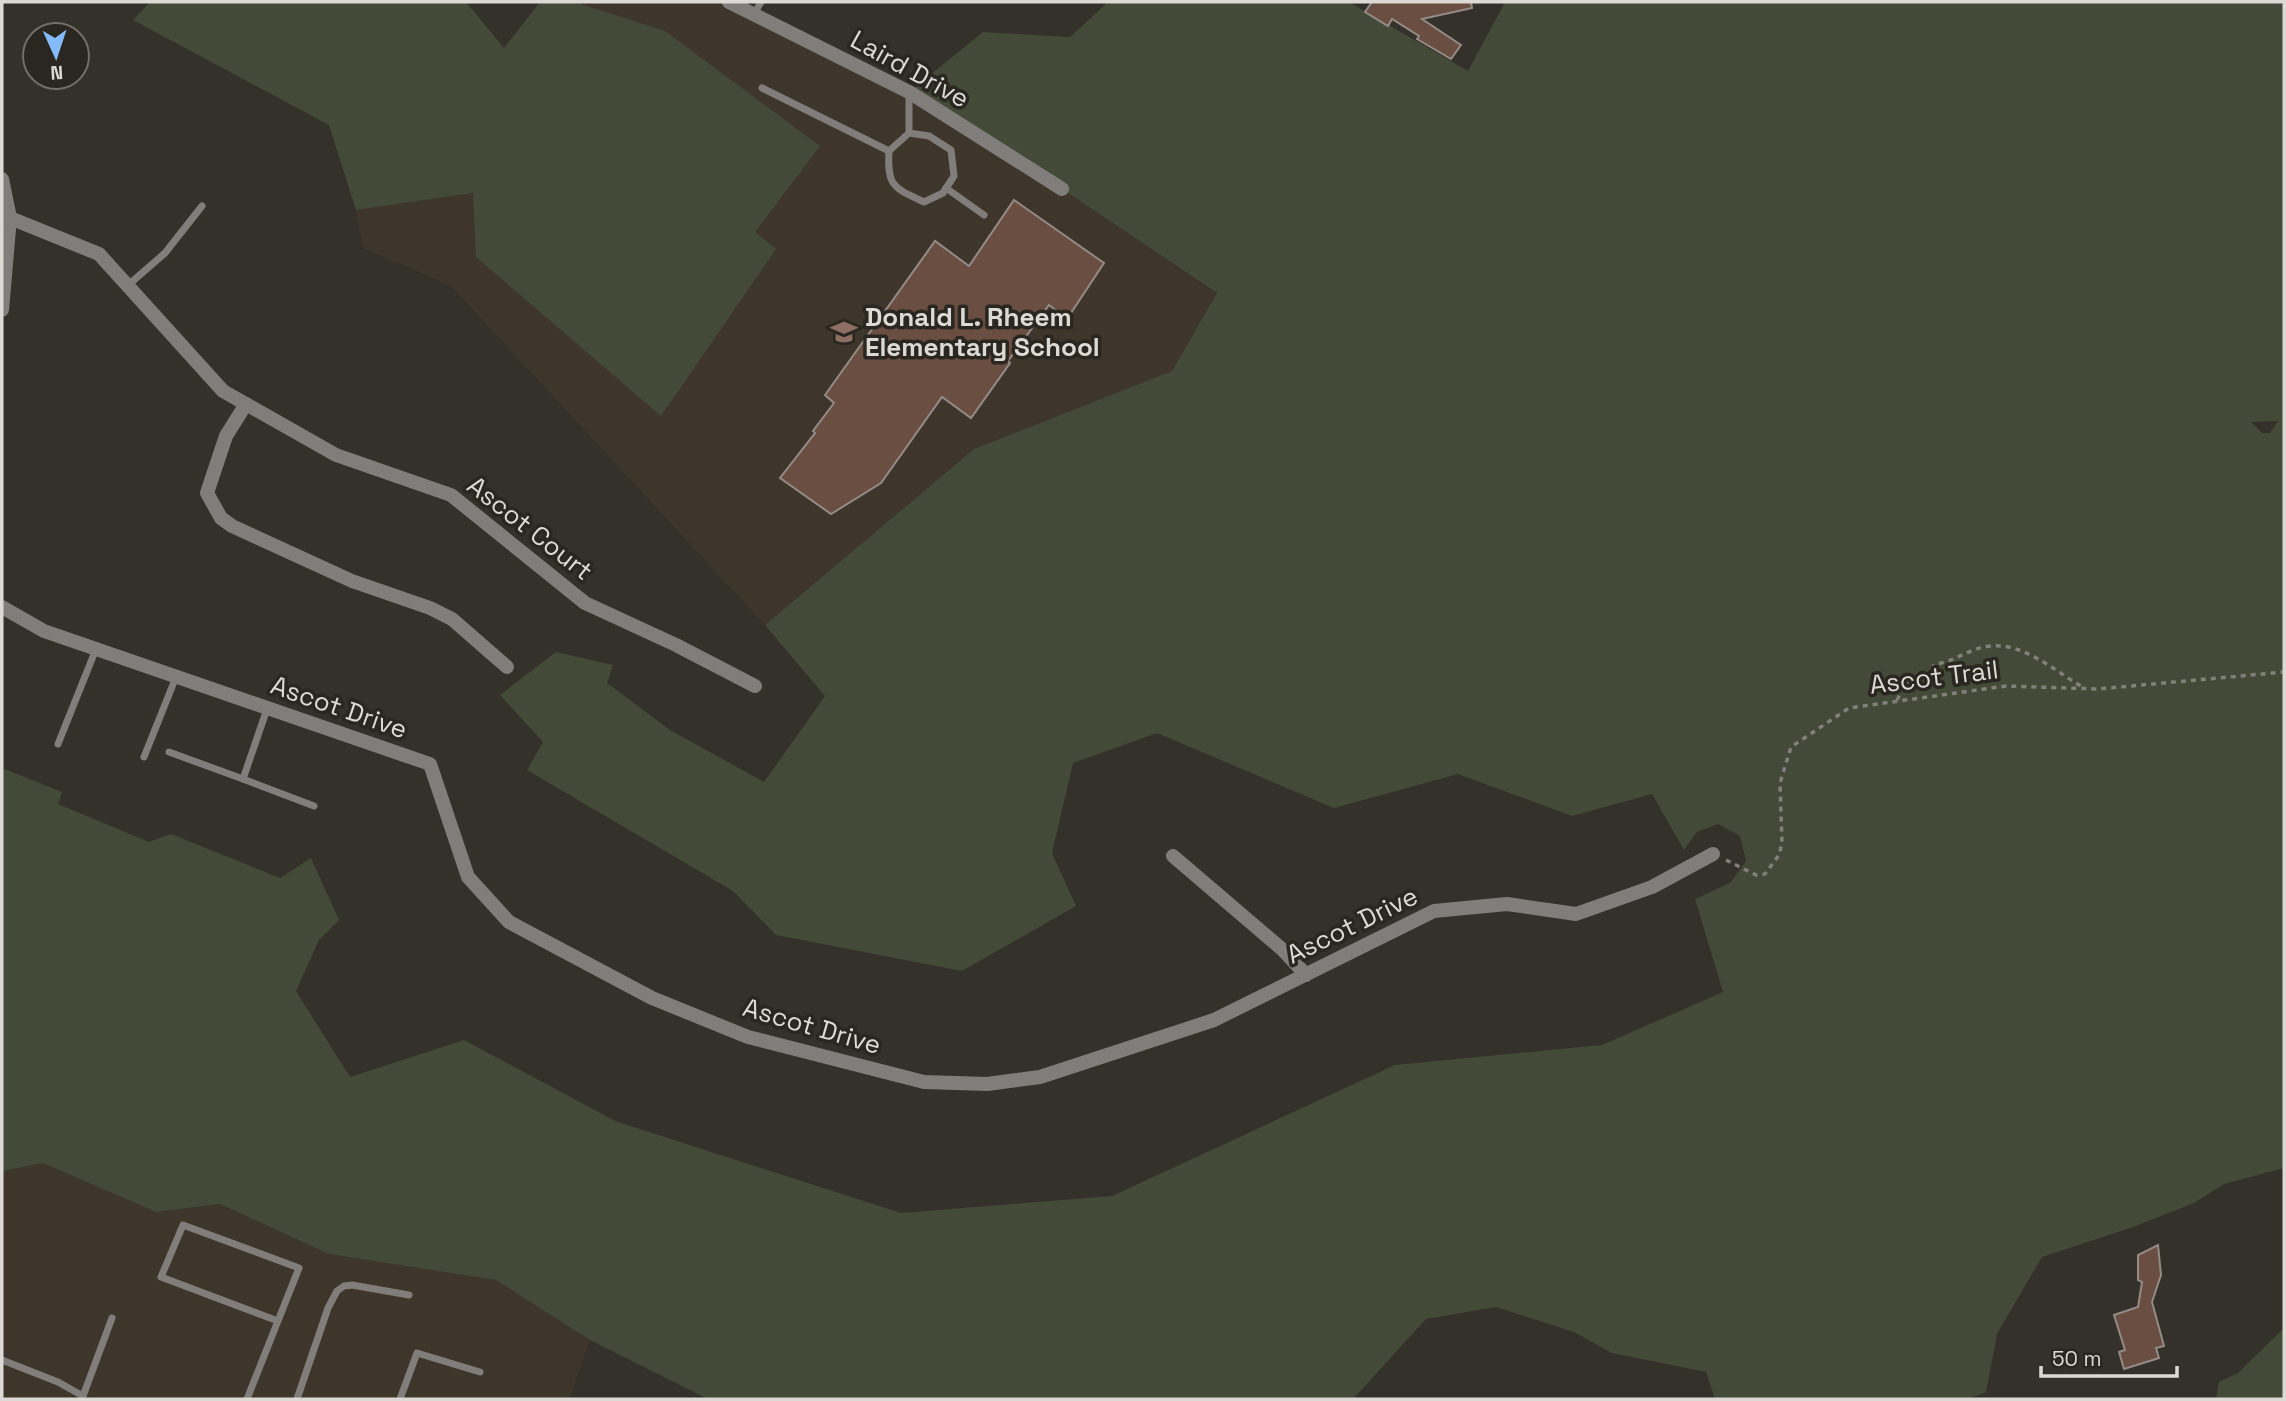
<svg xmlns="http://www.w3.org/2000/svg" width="2286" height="1401" font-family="'Space Grotesk',sans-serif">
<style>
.built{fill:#3f362b}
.green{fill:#444a38;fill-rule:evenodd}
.building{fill:#694e41;stroke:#948b87;stroke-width:2}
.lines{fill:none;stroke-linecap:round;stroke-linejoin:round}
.path{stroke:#83807b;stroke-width:3.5;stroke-dasharray:5 5;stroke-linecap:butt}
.service{stroke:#807d7a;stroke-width:7}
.minor{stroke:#807d7a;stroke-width:14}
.labels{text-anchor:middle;stroke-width:7;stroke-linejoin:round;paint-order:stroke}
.street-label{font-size:26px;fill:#dddad6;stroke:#2a2620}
.poi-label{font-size:26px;font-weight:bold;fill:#dddad6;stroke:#2a2620;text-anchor:start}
</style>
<rect width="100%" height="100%" fill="#34302a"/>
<g class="built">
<path d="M585,2H729L909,92L1062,189L1217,294L1172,371L974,449L765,625L451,286L363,248L356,210L473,193Z"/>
<path d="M43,1163L156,1212L220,1204L329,1254L496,1280L590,1340L569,1399H2V1171Z"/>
</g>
<g class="green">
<path d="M150,2H466L504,48L540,2H575L665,31L820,146L755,232L776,249L661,416L476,257L473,193L356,210L329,125L133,20Z"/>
<path d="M1140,2H1349L1468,71L1505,2H2284V1168L2224,1184L2194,1203L2133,1227L2042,1257L1997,1334L1986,1392L1967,1399H1715L1706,1372L1612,1353L1574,1332L1496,1307L1426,1319L1353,1399H708L590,1340L496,1280L329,1254L220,1204L156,1212L43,1163L2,1171V768L62,792L58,804L149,842L171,834L280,878L311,858L339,920L319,940L296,991L350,1077L464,1040L615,1121L901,1213L1112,1196L1395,1065L1602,1045L1723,992L1695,899L1730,883L1746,861L1740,836L1718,824L1697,832L1684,850L1652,794L1572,816L1458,774L1334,808L1157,733L1073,763L1052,853L1076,906L962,971L776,935L733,891L527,770L543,742L500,695L556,652L613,665L607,683L670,730L764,782L825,696L765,625L974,449L1172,371L1217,293L1062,189L909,92L983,32L1070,37L1107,3ZM2278,421L2270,433H2262L2251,422Z"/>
<path d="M2284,1328V1399H2216L2219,1382L2238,1373Z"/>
</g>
<g class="building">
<path d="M1372,2H1471L1472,8L1422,19L1461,45L1451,59L1417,39L1419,36L1392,19L1388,26L1365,12Z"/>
<path d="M1014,200L1104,263L1067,319L1049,305L1008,361L1010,363L971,418L942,397L881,483L831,514L780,478L815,433L813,431L834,403L825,395L935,241L969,266Z"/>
<path d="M2158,1245L2161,1275L2152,1302L2164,1346L2156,1348L2159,1358L2124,1369L2119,1352L2125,1350L2114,1315L2138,1307L2142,1282L2138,1280V1255Z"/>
</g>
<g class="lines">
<g class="path">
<path d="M1897,700L1905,686L1920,672L1928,673L1935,664C1955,662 1971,647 1991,646C2025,643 2056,672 2084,688"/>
<path d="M1726,860L1756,875L1765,874L1779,855L1782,843L1780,783L1791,747L1849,708L2006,686L2098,689L2284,672"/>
</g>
<g class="service">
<path d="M754,14L761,2"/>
<path d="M762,88L889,151"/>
<path d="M909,133L929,136L951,150L954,176L943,193L924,202C894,188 887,187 889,151Z"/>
<path d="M909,133V92"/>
<path d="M946,188L984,215"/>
<path d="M127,286L165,253L202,206"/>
<path d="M267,709L243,779L314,806"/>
<path d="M58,744L96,649"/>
<path d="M169,752L243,779"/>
<path d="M144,757L176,677"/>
<path d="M2,1360L58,1382L83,1396L82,1399"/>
<path d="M83,1396L112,1318"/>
<path d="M247,1399L299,1268L183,1225L161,1277L278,1321"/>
<path d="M297,1399L328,1308L337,1291L344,1286L352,1285L409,1295"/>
<path d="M400,1399L417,1353L480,1372"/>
</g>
<g class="minor">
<path d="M729,2L909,92L1062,189"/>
<path d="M2,179L10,218L2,310"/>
<path d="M10,218L99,254L223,391L336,455L451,495L585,603L676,645L755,686"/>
<path d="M246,404L226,436L207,493L221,518L232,526L352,581L430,608L452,619L507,667"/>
<path d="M2,607L44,631L430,764L468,877L509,922L652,998L748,1037L924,1082L987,1084L1040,1077L1214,1020L1434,911L1507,904L1576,914L1652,887L1713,854"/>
<path d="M1173,856L1283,950L1306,975"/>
</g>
</g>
<defs>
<symbol id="school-bare" viewBox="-9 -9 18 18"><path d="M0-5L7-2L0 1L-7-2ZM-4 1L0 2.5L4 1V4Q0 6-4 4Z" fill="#8d6e63" stroke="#2a2620" stroke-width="2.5" paint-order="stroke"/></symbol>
</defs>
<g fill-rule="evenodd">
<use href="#school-bare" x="825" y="313" width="38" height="38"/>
</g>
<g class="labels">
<g class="street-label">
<text transform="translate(910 69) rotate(29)" y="9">Laird Drive</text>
<text transform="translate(530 528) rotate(38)" y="9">Ascot Court</text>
<text transform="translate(1934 677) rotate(-7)" y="9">Ascot Trail</text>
<text transform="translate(339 707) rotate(19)" y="9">Ascot Drive</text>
<text transform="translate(1352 925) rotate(-26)" y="9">Ascot Drive</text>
<text transform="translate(812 1026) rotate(16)" y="9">Ascot Drive</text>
</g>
<g class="poi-label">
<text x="865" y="326">Donald L. Rheem<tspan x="865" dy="30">Elementary School</tspan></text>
</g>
</g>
<rect width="2286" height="1401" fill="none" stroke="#dddad6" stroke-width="7"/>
<g transform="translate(56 56) rotate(177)"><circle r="33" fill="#2a2620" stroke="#726e69" stroke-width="2"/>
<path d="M0-5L12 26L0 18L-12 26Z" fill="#84bcfb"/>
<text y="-10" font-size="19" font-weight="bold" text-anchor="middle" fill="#dddad6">N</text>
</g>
<path d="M2041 1366v10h136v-10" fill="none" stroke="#dddad6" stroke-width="3.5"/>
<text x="2052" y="1366" font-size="21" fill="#dddad6" stroke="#2a2620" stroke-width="5" paint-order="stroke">50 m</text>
</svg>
